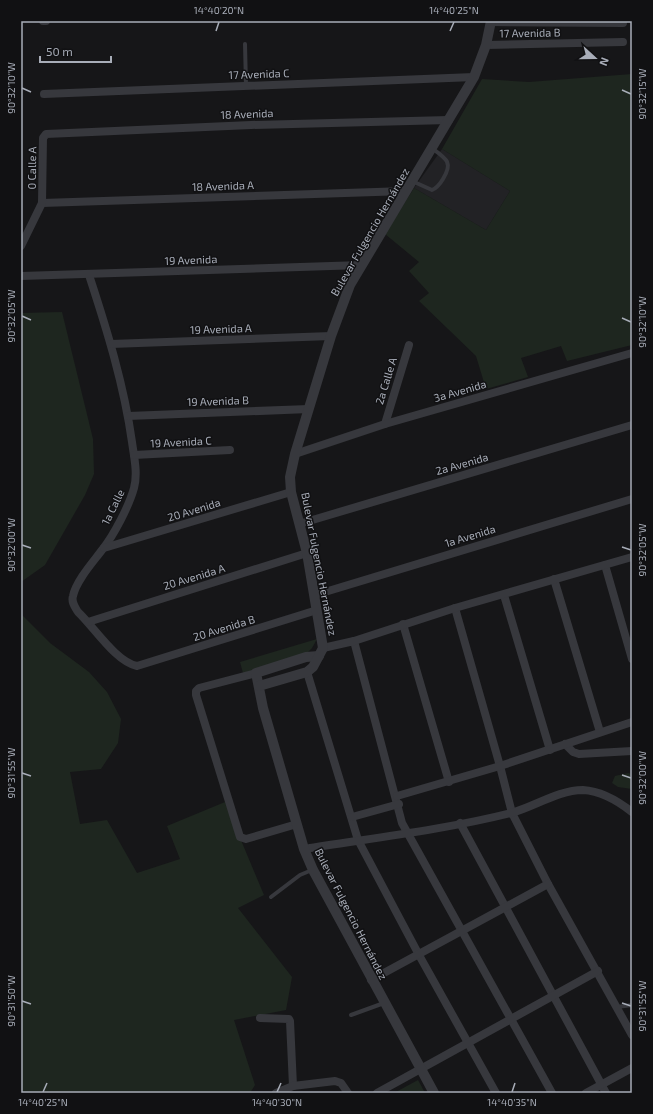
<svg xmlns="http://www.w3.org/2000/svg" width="653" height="1114" font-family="'Exo 2',sans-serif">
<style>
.built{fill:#222225}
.green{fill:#1e261f}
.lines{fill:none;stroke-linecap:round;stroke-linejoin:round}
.service{stroke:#37383d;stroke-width:4}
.minor{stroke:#37383d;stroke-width:8}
.tertiary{stroke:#37383d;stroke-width:10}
.ticks{fill:none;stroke:#a8adb8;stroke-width:1.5}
.labels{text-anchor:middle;stroke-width:3;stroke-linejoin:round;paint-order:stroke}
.street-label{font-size:11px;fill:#a8adb8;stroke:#111113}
.neatline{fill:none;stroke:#a8adb8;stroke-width:1.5}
.ticks-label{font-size:10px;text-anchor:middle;fill:#a8adb8}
</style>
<rect width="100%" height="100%" fill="#161618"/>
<path class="built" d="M442,149L510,191L486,230L414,188Z"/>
<g class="green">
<path d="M632,74V345L567,361L561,346L521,358L528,377L486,389L476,356L419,301L429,293L409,271L419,262L385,234L414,188L486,230L510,191L442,149L482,79L529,82Z"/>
<path d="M62,312L93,439L94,474L85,495L45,565L21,582V313Z"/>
<path d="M21,614L50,643L89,672L107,692L121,719L118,743L101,769L70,772L80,824L107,820L137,873L180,859L167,826L225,802L264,895L238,908L292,977L286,1010L234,1020L255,1085L250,1093H21Z"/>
<path d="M317,639L312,648L304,656L243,673L240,662Z"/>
<path d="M628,773L632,774V789L618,787L612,783L615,776Z"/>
<path d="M418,1080L425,1093H394Z"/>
</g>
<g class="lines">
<g class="service">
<path d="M245,44L246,86"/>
<path d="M412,181L432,190C437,188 440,184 443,179C453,163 447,159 433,149"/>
<path d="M271,897L300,875L312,870"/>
<path d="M617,1007L632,1005"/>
<path d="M351,1015L384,1003"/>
</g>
<g class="minor">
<path d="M43,21H46"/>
<path d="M490,22L623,23"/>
<path d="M486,45L623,42"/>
<path d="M44,94L474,77"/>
<path d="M42,203L406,191"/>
<path d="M21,246L42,203L43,138L46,134L251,125L449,120"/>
<path d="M89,275C107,330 124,385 132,442C134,457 138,473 134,488C129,506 114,535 102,550C93,562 76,581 73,596C71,602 75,607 78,612C94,627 116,662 137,666L317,610"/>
<path d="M21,276L362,265"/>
<path d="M111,344L331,336"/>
<path d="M128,416L309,409"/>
<path d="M385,424L409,345"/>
<path d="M295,454L385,424L632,353"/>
<path d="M134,455L230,450"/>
<path d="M299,524L632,425"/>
<path d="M104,548L291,492"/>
<path d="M605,565L632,659"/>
<path d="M554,579L600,732"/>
<path d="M315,595L632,499"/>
<path d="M504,595L550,750"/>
<path d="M455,608L500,766L512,813L548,884L632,1035"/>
<path d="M88,622L307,553"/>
<path d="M403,624L449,782"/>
<path d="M354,641L402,823L552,1093"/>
<path d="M323,648L354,641L455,608L632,557"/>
<path d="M307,672L358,840L419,955L496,1093"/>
<path d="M256,673L199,688L196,691V695L240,837L246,839L297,824"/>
<path d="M565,744L573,752L579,754L632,751"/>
<path d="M397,796L500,766L632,722"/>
<path d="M352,817L399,804"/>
<path d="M460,823L606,1093"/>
<path d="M304,849C373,838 443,830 511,813C534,807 558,790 583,790C601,791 618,801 632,812"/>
<path d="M371,980L548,884"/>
<path d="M260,1018L289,1019L290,1021L293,1086"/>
<path d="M276,1093L293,1086L335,1081L341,1083L348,1093"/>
<path d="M377,1093L598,971"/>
<path d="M586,1093L632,1068"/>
</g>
<g class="tertiary">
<path d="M319,656L306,657L256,673L263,708L304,849L313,870L434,1093"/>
<path d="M259,686L307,672L313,667L323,648L307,553L291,492L290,477L295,454L331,336L350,285L474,77L486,45L491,21"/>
</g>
</g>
<path class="ticks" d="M216,31L219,22M450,31L454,22M22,88L31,92M622,90L631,94M22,316L31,320M622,318L631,322M22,545L31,548M622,547L631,550M22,773L31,776M622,775L631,778M22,1001L31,1004M622,1003L631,1006M43,1092L47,1083M277,1092L281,1083M512,1092L515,1083"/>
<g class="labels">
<g class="street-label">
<text transform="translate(530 33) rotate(-1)" y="4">17 Avenida B</text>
<text transform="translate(259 74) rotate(-2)" y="4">17 Avenida C</text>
<text transform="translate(247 114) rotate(-2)" y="4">18 Avenida</text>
<text transform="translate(32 168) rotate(-89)" y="4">0 Calle A</text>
<text transform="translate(223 186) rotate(-2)" y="4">18 Avenida A</text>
<text transform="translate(370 232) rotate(-60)" y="4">Bulevar Fulgencio Hernández</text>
<text transform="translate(191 260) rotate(-2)" y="4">19 Avenida</text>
<text transform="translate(221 329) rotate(-2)" y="4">19 Avenida A</text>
<text transform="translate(386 381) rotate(-73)" y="4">2a Calle A</text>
<text transform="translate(460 391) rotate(-16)" y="4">3a Avenida</text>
<text transform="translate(218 401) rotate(-2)" y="4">19 Avenida B</text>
<text transform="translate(181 442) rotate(-3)" y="4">19 Avenida C</text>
<text transform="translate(462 464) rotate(-16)" y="4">2a Avenida</text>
<text transform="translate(113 507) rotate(-64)" y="4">1a Calle</text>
<text transform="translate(194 510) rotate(-17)" y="4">20 Avenida</text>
<text transform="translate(470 536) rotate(-17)" y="4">1a Avenida</text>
<text transform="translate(319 564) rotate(79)" y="4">Bulevar Fulgencio Hernández</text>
<text transform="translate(194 577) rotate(-17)" y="4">20 Avenida A</text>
<text transform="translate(224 628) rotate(-17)" y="4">20 Avenida B</text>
<text transform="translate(351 914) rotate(63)" y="4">Bulevar Fulgencio Hernández</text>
</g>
</g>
<rect width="653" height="1114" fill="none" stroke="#111113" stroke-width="44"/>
<g transform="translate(595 58) rotate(111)" stroke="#111113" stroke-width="3" paint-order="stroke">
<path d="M0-3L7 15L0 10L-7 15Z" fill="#a8adb8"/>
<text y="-6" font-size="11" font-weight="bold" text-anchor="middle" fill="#a8adb8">N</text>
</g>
<path d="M40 56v6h71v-6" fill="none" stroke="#a8adb8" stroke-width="2"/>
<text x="46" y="56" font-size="12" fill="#a8adb8" stroke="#111113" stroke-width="3" paint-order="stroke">50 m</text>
<rect x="22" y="22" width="609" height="1070" class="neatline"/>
<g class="ticks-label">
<text x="219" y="14">14°40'20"N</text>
<text x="454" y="14">14°40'25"N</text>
<text transform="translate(11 88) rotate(-90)" y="4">90°32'10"W</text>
<text transform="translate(642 94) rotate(-90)" y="4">90°32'15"W</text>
<text transform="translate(11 316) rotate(-90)" y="4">90°32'05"W</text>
<text transform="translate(642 322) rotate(-90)" y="4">90°32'10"W</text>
<text transform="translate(11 545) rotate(-90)" y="4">90°32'00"W</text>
<text transform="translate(642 550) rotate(-90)" y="4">90°32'05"W</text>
<text transform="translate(11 773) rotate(-90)" y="4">90°31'55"W</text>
<text transform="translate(642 778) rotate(-90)" y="4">90°32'00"W</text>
<text transform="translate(11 1001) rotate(-90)" y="4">90°31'50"W</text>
<text transform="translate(642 1006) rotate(-90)" y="4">90°31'55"W</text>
<text x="43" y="1106">14°40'25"N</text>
<text x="277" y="1106">14°40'30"N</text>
<text x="512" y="1106">14°40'35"N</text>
</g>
</svg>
